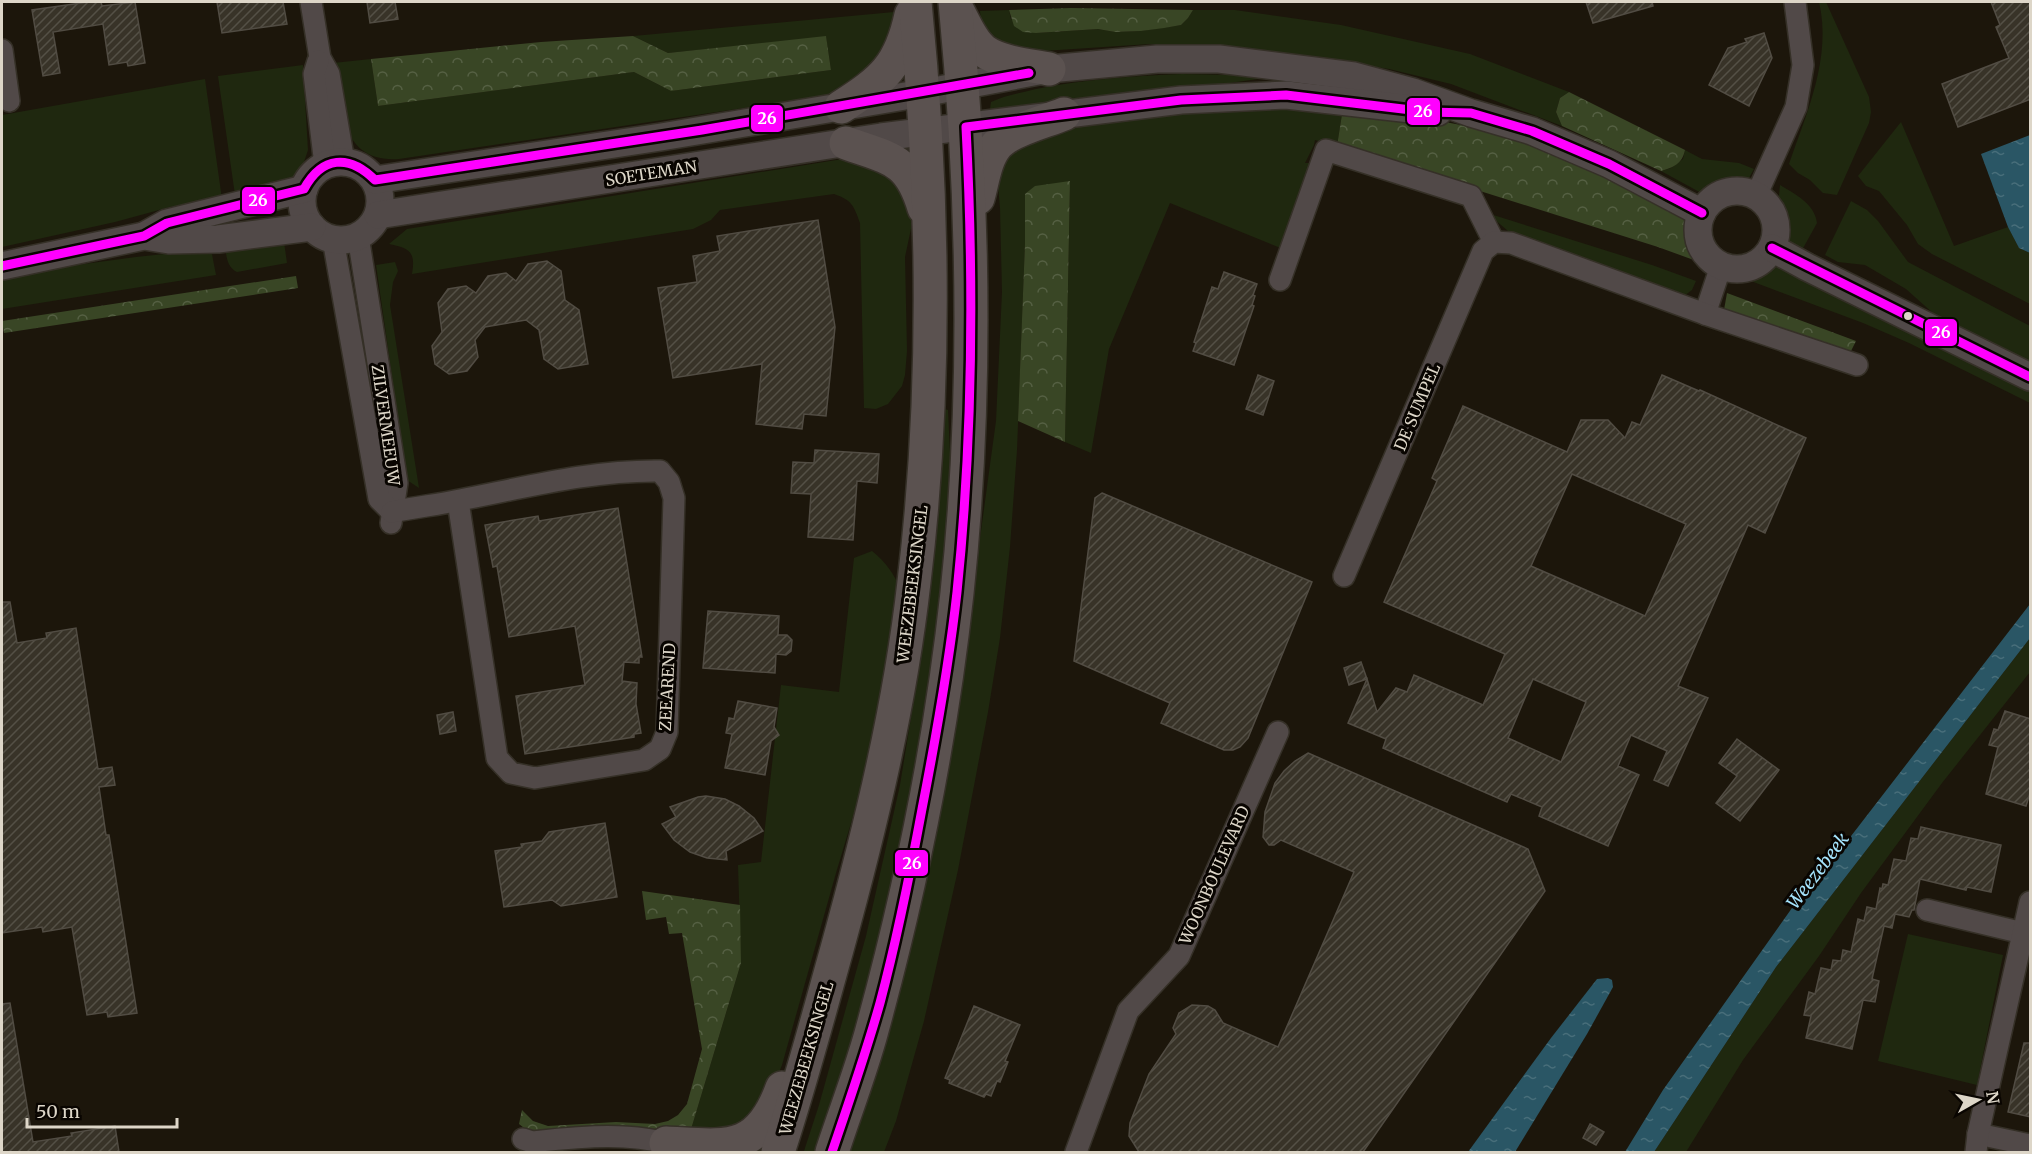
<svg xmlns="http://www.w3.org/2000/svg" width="2032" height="1154" font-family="Merriweather,serif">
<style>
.grass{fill:#1f280f}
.forest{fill:url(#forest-crowns)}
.water{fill:url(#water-ripples)}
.building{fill:url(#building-hatch);stroke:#514c43;stroke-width:1.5;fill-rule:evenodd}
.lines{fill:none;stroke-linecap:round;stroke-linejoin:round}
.minor-casing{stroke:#353027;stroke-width:24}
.tertiary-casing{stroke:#353027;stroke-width:30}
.primary-casing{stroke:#353027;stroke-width:36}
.minor{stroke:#514948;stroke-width:21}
.tertiary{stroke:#514948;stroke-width:27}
.primary{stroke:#5b5250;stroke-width:33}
.bus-1-casing{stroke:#090501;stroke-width:14}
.bus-1{stroke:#f0f;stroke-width:9}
.bus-dot{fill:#ddd6c8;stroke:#090501;stroke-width:2}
.labels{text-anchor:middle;stroke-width:6;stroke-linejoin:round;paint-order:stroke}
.street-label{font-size:16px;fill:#ddd6c8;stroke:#090501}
.water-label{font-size:18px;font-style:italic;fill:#a5e4fd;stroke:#090501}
.line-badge{stroke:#090501;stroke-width:2}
.badge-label{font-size:16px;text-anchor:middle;font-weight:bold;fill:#fff}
</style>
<defs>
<pattern id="forest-crowns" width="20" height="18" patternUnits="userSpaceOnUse" patternTransform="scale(1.5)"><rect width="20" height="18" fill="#394625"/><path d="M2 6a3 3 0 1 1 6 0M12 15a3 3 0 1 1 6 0" fill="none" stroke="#556043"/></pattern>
<pattern id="water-ripples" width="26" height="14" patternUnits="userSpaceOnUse" patternTransform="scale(1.5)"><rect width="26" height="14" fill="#2a5665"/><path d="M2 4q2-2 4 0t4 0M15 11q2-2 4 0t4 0" fill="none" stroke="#486e7a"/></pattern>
<pattern id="building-hatch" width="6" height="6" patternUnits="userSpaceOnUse" patternTransform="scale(1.5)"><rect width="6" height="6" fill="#383328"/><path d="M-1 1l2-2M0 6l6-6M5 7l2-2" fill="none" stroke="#545046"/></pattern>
</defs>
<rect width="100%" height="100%" fill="#1c160b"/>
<g class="grass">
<path d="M1819,2H1826L1869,97L1871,112L1869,123L1837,195L1823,193L1810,180L1798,173L1789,164C1807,112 1832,57 1819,2Z"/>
<path d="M1009,10L1011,19L1036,33L1098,29L1115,32L1141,31L1181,25L1188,18L1193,10H1235L1341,25L1470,54L1569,92L1560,98L1556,112L1562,126L1451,84L1389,69L1239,47L1150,44L1013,53L982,33L980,11Z"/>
<path d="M894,12L895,34L887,58L832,95L399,159C339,163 342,106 333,63L371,59L378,106L634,72L671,91L831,70L826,37L668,53L633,36Z"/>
<path d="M303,65L308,150L304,162L291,182L235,195L218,76Z"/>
<path d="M1182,74L1279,76L1017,113L990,109L991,102C1006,95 1021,93 1036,89C1085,79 1133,76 1182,74Z"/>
<path d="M205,79L222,199L170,207L115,222L2,247V115Z"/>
<path d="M1248,106L1343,108L1337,146L1315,140L1314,145L1305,163H1325L1293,253L1170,203L1109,349L1091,453L1065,442L1070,181L1025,194V243L1017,450L1010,547L1000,638L988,712L958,870L924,1021L896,1121L884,1152H847L974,582L996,421L1002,292L1000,208L997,174L1004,158L1046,130L1109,119Z"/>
<path d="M1901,122L1954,246L2008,227L2019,248L2030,253V304L1932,254L1918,244L1907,225L1879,191L1866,186L1858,176Z"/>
<path d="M1685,150L1702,159L1739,163L1754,169L1745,185L1721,187L1705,195L1661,171L1671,168L1683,159Z"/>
<path d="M861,156L885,165L915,210L905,257L907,351L905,375L902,386L888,404L876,409L864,408L860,223C854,206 852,200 834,194L720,210L711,220L693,229L412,274C416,251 409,248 389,244L407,229Z"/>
<path d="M1780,185C1795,194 1815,204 1817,223L1802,250L1787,241L1783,215L1778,205Z"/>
<path d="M1851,201L1867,210L1878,221L1908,262L2030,326V363L1934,314L1906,289L1865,265L1838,262L1825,255Z"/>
<path d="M1487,213L1652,265L1696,281L1692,290L1684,296L1515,237Z"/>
<path d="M284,242L287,263L237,272C227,267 227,258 225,248Z"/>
<path d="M211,249L216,275L2,309V275L136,257Z"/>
<path d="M1780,260L2030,390V403L1909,343L1863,323L1735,275C1752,275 1766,271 1780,260Z"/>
<path d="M395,262L398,271L393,282L390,305L419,488L407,480L376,265Z"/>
<path d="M942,408L948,410L953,516L942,616L903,855L827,1133L815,1152L804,1151L819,1105L866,936L900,785L927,619Z"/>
<path d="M872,551C886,562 894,574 901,590L876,740L836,873L782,1065L769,1097L744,1126L689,1136L741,963L738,865L761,862L781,685L839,692L854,558Z"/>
<path d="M2030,638V672L1942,783L1861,893L1819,956L1743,1060L1686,1152H1654L1776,967Z"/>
<path d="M1908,934L2003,955L1977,1085L1878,1061Z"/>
</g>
<g class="forest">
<path d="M1071,8L1193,10L1188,18L1181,25L1164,28L1141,31L1115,32L1098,29L1036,33L1023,32L1014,26L1009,10Z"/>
<path d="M633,36L668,53L826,36L831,70L671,91L634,72L378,106L371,59L541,42Z"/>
<path d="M1569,92L1685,150C1682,164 1674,167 1661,171L1562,126L1556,112L1560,98Z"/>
<path d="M1343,108C1382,113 1422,117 1461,125C1541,141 1620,180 1692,220C1698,238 1695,254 1713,267L1658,247L1337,146Z"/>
<path d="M1070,181L1065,442L1018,421L1025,243V194L1035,186Z"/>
<path d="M296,276L298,288L4,333L2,321Z"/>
<path d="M1727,293L1856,341L1850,353L1724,310Z"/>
<path d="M642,891L740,905L741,963L689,1136L528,1131L519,1124L522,1110L533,1121L548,1126L616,1122L655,1124L668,1121L678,1115L687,1104L702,1049L682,933L669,934L666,917L646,920Z"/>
</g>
<g class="water">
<path d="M2030,135V253L2019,248L2008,227L1981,154Z"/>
<path d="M2030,604V638L1776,967L1654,1152H1625L1663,1090L1792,908L1848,840Z"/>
<path d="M1608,978L1612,980L1613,987L1587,1034L1515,1152H1468L1551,1038L1597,979Z"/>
</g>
<g class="building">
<path d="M88,2H101L102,6L135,2L145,63L128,66L127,62L109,65L103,24L53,32L60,73L43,76L32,10Z"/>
<path d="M217,2H283L287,24L222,33Z"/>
<path d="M367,2H395L398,19L370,23Z"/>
<path d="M1586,2H1652L1653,6L1593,23Z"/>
<path d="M1991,2H2031V99L1958,127L1942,84L2009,58L1996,27L2000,25Z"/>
<path d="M1764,33L1772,58L1749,106L1709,85L1728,48L1747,42L1745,39Z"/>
<path d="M818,220L835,327L826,416L804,414L802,429L756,424L762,364L673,378L658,288L697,282L693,256L720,251L717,236Z"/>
<path d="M547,261L561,271L565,300L579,310L588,364L558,369L544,359L539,330L526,320L485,327L475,340L478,357L467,371L449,374L435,364L432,346L442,332L438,303L448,289L466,286L476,293L488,276L506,273L516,281L528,264Z"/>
<path d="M1224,272L1257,284L1253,295L1255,296L1252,305L1254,306L1234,365L1193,351L1196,343L1194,342L1212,287L1218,289Z"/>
<path d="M1258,375L1274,381L1263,415L1246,409Z"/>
<path d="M1662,375L1699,391L1700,390L1806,438L1765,533L1748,525L1678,686L1708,698L1668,786L1654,780L1667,751L1631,735L1618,766L1639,775L1608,846L1539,816L1542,807L1511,794L1507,802L1383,748L1386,739L1348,723L1367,679L1377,712L1396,688L1407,692L1414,675L1483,705L1505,654L1384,602L1437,481L1432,478L1463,406L1567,452L1581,420H1608L1625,438L1632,422L1640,425ZM1572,474L1686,524L1645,616L1531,566ZM1533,679L1586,702L1561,762L1508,738Z"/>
<path d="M815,450L879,454L877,483L857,481L853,540L808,537L811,494L791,493L793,462L814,463Z"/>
<path d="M1102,493L1312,582L1248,738L1240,747L1233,750H1224L1161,723L1170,703L1074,661L1095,498Z"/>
<path d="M618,508L642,657H639V663L624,662L622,681L637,683L636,704L641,733L634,734V737L525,754L516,696L585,685L575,626L509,637L497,566L493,567L485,525L538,516L539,521Z"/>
<path d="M2,602H10L17,643L47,638L46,633L76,628L98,769L112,767L115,785L99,787L106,835H109L137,1013L108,1017L107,1012L87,1015L72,927L43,932L42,927L2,933Z"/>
<path d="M708,611L779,616L778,635H787L792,640L791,651L786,655L776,654L775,673L703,668Z"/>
<path d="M1361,662L1367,679L1349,685L1344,668Z"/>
<path d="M738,701L777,708L774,727L779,735L771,741L765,775L725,768L732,734L726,733L729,718L734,719Z"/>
<path d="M2005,711L2031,719V790L2026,806L1986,794L1998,747L1989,745L1994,729L1998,730Z"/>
<path d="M453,712L456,731L440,734L437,715Z"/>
<path d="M1737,739L1779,770L1740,821L1716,803L1737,776L1719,763Z"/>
<path d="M1308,753L1528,849L1545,891L1363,1152H1139L1129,1136L1130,1123L1149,1074L1176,1034L1173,1028L1179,1013L1192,1005L1208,1006L1215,1010L1223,1023L1278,1047L1354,872L1281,840L1274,845H1269L1263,837L1265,812L1275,783L1284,771L1295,761Z"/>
<path d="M706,796L725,799L739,806L754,818L763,831L726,851L727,860L707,858L690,852L674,840L662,824L676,817L670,807L698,797Z"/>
<path d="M605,823L617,897L561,906L552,900L504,907L495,851L522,847L521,844L542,841L549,832Z"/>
<path d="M1921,827L2001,845L1991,892L1967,887L1966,890L1920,879L1914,910H1912L1909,917L1895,914L1892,928L1884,926L1872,979L1879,981L1875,1002L1863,1000L1852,1049L1806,1038L1811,1016L1804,1015L1809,992L1815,994L1821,968L1831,970L1833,960L1841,961L1843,950L1851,952L1858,919L1864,921L1867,907L1876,909L1880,888L1882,889L1883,884L1888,885L1894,859L1906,861L1911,838L1918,839Z"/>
<path d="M10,1003L33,1142L72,1136L71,1133L115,1126L119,1152H2V1004Z"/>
<path d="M974,1006L1020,1025L1005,1061L1008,1062L1000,1082L997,1081L991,1096L986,1094L984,1097L949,1083L950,1080L945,1078Z"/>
<path d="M2024,1043H2031V1117L2008,1112Z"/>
<path d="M1590,1124L1604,1132L1596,1145L1583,1138Z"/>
</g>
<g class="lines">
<defs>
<g id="minor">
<path d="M311,2L320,58L329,74L344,162"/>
<path d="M2,50L9,101"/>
<path d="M318,61L314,74L325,165"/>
<path d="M1756,196L1796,107L1803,65L1795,2"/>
<path d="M358,236L397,483L391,523"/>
<path d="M333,239L379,499L392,512"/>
<path d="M1280,280L1326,150L1471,196L1494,242"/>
<path d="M1705,314L1721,266"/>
<path d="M392,512C415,507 437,505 460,500C527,487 592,470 660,471L669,482L674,498L667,732L660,749L644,760L535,778L511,773L497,758L458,501"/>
<path d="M1344,576L1483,251L1494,242L1511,243L1705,314L1857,365"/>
<path d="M1927,910L2023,933"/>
<path d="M1978,1134L2030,1145"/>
<path d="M523,1139L532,1142C580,1137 633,1131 678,1147"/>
<path d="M1076,1152L1128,1011L1179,956L1278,732"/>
<path d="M1976,1152L1978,1134L2030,902"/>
</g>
<g id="tertiary">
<circle cx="341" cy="201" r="39"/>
<path d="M375,180L661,137L923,93L1049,69L1157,59H1219L1354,76L1413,92L1471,113L1532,131L1609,164L1702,213"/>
<circle cx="1737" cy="230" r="39"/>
<path d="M378,215L881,137L1181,100L1286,95L1438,112"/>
<path d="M144,236L167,223L304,189"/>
<path d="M1772,248L1807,267L2030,377"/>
<path d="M2,266L144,236L169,240L218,239L312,227"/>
</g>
<g id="primary">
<path d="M958,11C965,24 972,42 984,51C1001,63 1029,65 1049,69"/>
<path d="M841,107C883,80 900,66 911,15"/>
<path d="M846,143C890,159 909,158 924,208"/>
<path d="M978,198C983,181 985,159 997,145C1010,130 1045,122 1064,114"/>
<path d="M666,1143C727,1146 758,1154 782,1088"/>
<path d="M778,1152C800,1085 818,1017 837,949C870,829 900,706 914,582C937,390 934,194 915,2"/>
<path d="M832,1152C845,1112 861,1071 872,1030C911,887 941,740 957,593C978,396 974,198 955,2"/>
</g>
</defs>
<use href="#minor" class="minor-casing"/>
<use href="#tertiary" class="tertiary-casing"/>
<use href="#primary" class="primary-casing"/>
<use href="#minor" class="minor"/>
<use href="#tertiary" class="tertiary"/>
<use href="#primary" class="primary"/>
<defs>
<g id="bus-1">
<path d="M1772,248L2030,377"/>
<path d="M2,266L144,236L167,223L304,189C322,156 349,154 375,180L702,130L1029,73"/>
<path d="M832,1152C849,1102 866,1053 880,1003C897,939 910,874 922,809C936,737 949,665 957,592C973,437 974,282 966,127L1181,100L1286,95L1428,112L1471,113L1532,131L1609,164L1702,213"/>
</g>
</defs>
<use href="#bus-1" class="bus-1-casing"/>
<use href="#bus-1" class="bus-1"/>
</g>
<circle class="bus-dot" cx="1908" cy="316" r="5"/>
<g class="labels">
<g class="street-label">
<text transform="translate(651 173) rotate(-9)" y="6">SOETEMAN</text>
<text transform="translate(1417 407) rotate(-67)" y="6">DE SUMPEL</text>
<text transform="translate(386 425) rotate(82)" y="6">ZILVERMEEUW</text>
<text transform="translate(912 584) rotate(-83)" y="6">WEEZEBEEKSINGEL</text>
<text transform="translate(667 687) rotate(-87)" y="6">ZEEAREND</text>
<text transform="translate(1214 875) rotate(-66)" y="6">WOONBOULEVARD</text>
<text transform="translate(806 1058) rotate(-74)" y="6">WEEZEBEEKSINGEL</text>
</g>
<g class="water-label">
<text transform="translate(1818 871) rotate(-53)" y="6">Weezebeek</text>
</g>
</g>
<g class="line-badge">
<rect x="1406" y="97" width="35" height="29" rx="6" fill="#f0f"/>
<rect x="750" y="104" width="34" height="29" rx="6" fill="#f0f"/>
<rect x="241" y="186" width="35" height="29" rx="6" fill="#f0f"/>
<rect x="1924" y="318" width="34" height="29" rx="6" fill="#f0f"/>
<rect x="894" y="849" width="35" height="28" rx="6" fill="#f0f"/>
</g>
<g class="badge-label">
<text x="1423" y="117">26</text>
<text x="767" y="124">26</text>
<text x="258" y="206">26</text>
<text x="1941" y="338">26</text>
<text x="912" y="869">26</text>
</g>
<rect width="2032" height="1154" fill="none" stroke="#ddd6c8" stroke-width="6"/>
<g transform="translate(1978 1100) rotate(81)" stroke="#090501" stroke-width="4.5" paint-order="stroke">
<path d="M0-4.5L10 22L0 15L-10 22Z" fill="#ddd6c8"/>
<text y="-9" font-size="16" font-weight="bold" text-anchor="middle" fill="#ddd6c8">N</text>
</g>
<path d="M27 1118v9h150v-9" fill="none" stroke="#ddd6c8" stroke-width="3"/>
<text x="36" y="1118" font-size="18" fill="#ddd6c8" stroke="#090501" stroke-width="4.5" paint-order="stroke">50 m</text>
</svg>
